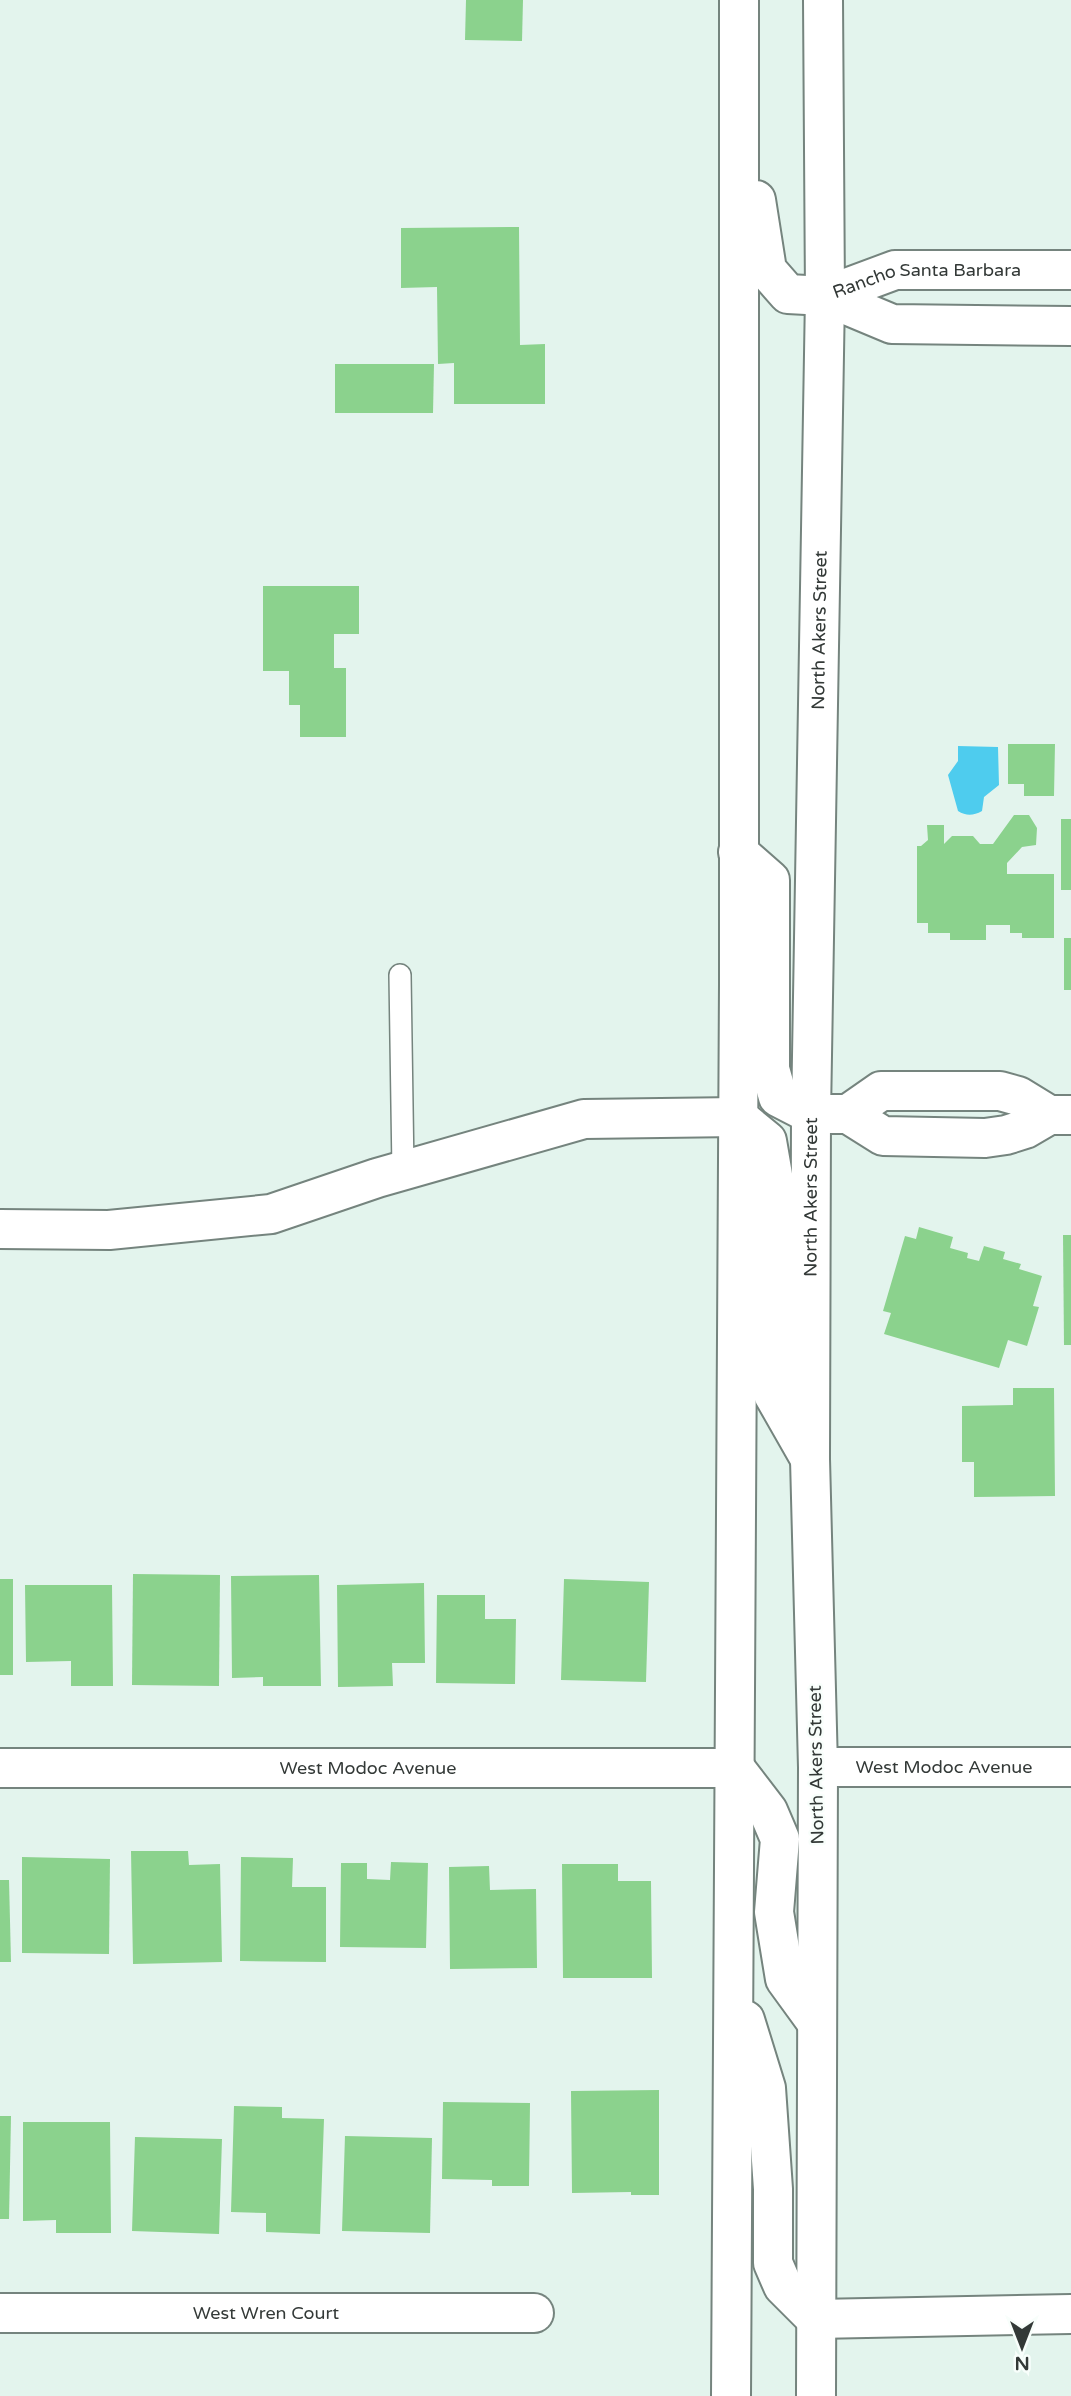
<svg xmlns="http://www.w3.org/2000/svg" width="1071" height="2396" font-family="'Varela Round',sans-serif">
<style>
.water{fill:#4eccee}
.building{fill:#8bd28d}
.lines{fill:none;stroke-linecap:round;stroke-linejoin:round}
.lane-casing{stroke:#75847e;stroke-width:24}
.street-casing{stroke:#75847e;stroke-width:42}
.secondary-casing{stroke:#75847e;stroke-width:42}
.lane{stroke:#fff;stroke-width:21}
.street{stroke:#fff;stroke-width:38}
.secondary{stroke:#fff;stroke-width:38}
.labels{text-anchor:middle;stroke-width:5;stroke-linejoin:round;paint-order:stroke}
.street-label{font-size:18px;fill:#333937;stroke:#f8fefb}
</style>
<rect width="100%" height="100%" fill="#e3f4ed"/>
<path class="water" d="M958,746L998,747L999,785L984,797L982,811C973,816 966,816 958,811L948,775L958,761Z"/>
<g class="building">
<path d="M466,0H523L522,41L465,40Z"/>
<path d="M519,227L520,345L545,344V404H454V363L438,364L437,287L401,288V228Z"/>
<path d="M335,364H434L433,413H335Z"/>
<path d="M263,586H359V634H334V668H346V737H300V705H289V671H263Z"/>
<path d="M1008,744H1055L1054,796H1024V784H1008Z"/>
<path d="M1014,815H1029L1037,828L1036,845L1022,847L1007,863V874H1054V938H1022V933H1010V925H986V940H950V933H928V923H917V846H921L928,840L927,825H944V844L952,836H973L980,844H993Z"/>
<rect x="1061" y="819" width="10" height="71"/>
<rect x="1064" y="938" width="7" height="52"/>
<path d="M919,1227L953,1237L950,1248L968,1253L967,1258L979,1261L984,1246L1005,1252L1003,1259L1021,1264L1019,1269L1042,1276L1033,1306L1039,1307L1027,1346L1008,1340L999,1368L884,1334L891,1313L883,1311L905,1236L916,1239Z"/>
<path d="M1063,1235H1071V1345H1064Z"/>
<path d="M1013,1388H1054L1055,1496L974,1497V1462H962V1406L1013,1405Z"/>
<path d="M133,1574L220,1575L219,1686L132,1685Z"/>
<path d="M319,1575L321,1686H263V1677L232,1678L231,1576Z"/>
<rect x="0" y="1579" width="13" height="96"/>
<path d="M564,1579L649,1582L646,1682L561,1680Z"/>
<path d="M424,1583L425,1663H392L393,1686L338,1687L337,1585Z"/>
<path d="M25,1585H112L113,1686H71V1661L26,1662Z"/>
<path d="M437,1595H485V1619H516L515,1684L436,1683Z"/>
<path d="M131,1851H188L189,1865L220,1864L222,1962L133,1964Z"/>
<path d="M22,1857L110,1859L109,1954L22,1953Z"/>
<path d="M241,1857L293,1858L292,1887H326V1962L240,1961Z"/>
<path d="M391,1862L428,1863L426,1948L340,1947L341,1863H367V1879L390,1880Z"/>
<path d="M562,1864H618V1881H651L652,1978H563Z"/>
<path d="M489,1866L490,1890L536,1889L537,1968L450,1969L449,1867Z"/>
<path d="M0,1880H9L11,1962H0Z"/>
<path d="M659,2090V2195H631V2192L572,2193L571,2091Z"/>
<path d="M443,2102L530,2103L529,2186H492V2180L442,2179Z"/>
<path d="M234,2106L282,2107V2118L324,2119L320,2234L266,2232V2213L231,2212Z"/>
<path d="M0,2116H11L9,2219H0Z"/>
<path d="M23,2122H110L111,2233H56V2220L23,2221Z"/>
<path d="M345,2136L432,2138L430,2233L342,2231Z"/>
<path d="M135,2137L222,2139L219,2234L132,2231Z"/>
</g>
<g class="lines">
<defs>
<path id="lane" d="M400,975L403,1171"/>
<g id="street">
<path d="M825,296L892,324L1071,326"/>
<path id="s1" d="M825,296L895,270H1071"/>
<path d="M811,1114H848L883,1136L985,1138L1006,1135L1025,1129L1049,1115H1071"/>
<path d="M848,1114L881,1091H1000L1018,1096L1049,1115"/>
<path d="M0,1229L109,1230L271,1214L377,1178L584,1119L738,1117"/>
<path id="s2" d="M818,1767H1071"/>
<path id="s3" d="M0,1768H735"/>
<path id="s4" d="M0,2313H534"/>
<path d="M816,2319L1071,2314"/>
</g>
<g id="secondary">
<path d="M756,200L767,270L788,294L825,296"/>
<path d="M738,852L770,880V1069L778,1097L811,1114"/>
<path d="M738,1117L767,1141L774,1181L773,1394L809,1457"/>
<path d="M735,1768L768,1811L780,1839L774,1912L785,1979L817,2023"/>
<path d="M745,2020L766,2088L773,2189V2263L783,2286L816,2319"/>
<path d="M731,2396L739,984V0"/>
<path id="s5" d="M816,2396L818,1767L810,1459L811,1114L825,296L823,0"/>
</g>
</defs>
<use href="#lane" class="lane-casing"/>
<use href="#street" class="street-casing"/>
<use href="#secondary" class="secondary-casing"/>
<use href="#lane" class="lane"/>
<use href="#street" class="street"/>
<use href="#secondary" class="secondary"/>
</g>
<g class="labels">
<g class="street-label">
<text dy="6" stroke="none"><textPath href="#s1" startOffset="105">Rancho Santa Barbara</textPath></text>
<text dy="6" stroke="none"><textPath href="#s5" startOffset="1766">North Akers Street</textPath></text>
<text dy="6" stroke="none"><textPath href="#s5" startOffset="1199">North Akers Street</textPath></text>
<text transform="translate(816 1765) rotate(-91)" y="6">North Akers Street</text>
<text dy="6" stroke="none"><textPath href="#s2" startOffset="126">West Modoc Avenue</textPath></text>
<text dy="6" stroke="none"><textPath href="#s3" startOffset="368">West Modoc Avenue</textPath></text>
<text dy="6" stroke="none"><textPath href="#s4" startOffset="266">West Wren Court</textPath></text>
</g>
</g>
<g transform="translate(1022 2347) rotate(180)" stroke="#f8fefb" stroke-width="5" paint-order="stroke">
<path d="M0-5L12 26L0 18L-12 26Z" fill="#333937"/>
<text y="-10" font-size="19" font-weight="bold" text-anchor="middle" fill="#333937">N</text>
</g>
</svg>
